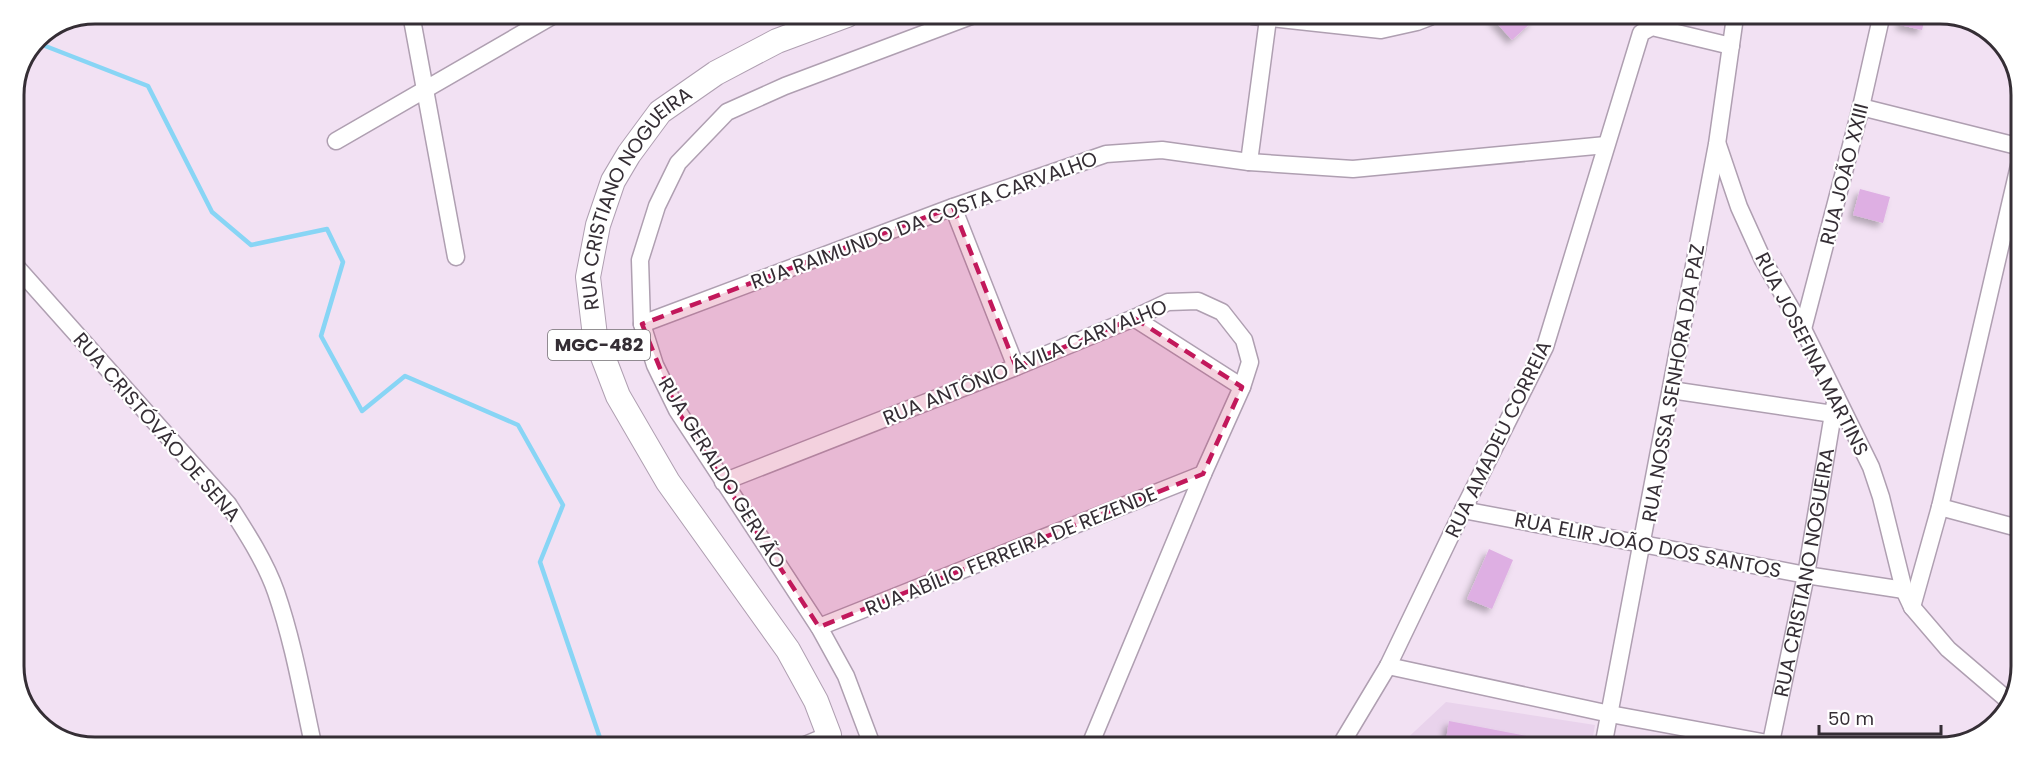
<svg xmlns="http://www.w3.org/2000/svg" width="2035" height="761" font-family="Poppins,sans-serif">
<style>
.built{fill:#e9d3ec}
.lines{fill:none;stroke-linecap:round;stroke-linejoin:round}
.stream{stroke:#88d5f5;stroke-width:4.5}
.building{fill:#deafe3;filter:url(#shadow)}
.minor-casing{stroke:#af9fb1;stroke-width:19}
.highway-casing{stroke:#af9fb1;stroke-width:26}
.minor{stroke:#fff;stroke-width:16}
.highway{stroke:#fff;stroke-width:24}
.marked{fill:#c2185b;fill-opacity:0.2;stroke:#c2185b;stroke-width:4.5;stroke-dasharray:12 8;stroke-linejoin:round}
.labels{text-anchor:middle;stroke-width:4.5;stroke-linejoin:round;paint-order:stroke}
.shield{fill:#fff;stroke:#726d72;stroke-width:1.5}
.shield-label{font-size:18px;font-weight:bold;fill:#352e35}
.street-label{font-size:20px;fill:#352e35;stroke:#fff}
.rim{fill:none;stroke:#352e35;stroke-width:3}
</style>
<defs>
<filter id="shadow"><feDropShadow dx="-4.5" dy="4.5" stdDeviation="3" flood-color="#0004"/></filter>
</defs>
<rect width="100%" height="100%" fill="#f2e1f3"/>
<path class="built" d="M1446,702L1595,725L1591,747L1399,746Z"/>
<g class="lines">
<path class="stream" d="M35,42L148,86L212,212L251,245L327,229L343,262L321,336L362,411L405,376L518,425L563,505L540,562L602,744"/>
</g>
<g class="building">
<path d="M1491,17H1531L1534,20L1512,40Z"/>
<path d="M1901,18H1925L1922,30L1900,25Z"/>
<path d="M1860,189L1890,197L1883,223L1853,215Z"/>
<path d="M1489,549L1513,560L1492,609L1467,599Z"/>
<path d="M1449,721L1579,746L1578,747L1445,746Z"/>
</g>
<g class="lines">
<defs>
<g id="minor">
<path d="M411,14L456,257"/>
<path d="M1252,16L1381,30L1417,22L1430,17"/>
<path d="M1861,107L2021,147"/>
<path d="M336,141L554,15"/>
<path d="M1718,145L1739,207L1763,260L1803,329L1871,467L1881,497L1904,590L1912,607L1948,649L2010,702"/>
<path d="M1249,162L1268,19"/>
<path d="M953,207L1016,367"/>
<path d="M14,264L228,504C246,532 265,561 276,592C293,641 302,693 313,744"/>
<path d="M1134,318L1242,387"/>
<path d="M642,324L953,207L1106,154L1162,150L1249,162L1353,169L1606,145"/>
<path d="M1803,329L1861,107L1881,18"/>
<path d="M1671,390L1833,414"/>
<path d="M723,482L1016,367L1134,318L1168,302L1198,301L1222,312L1244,340L1250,362L1242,387L1203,474L1090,745"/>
<path d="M1940,507L2018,528"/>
<path d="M1463,510L1806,575L1904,590"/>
<path d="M1912,607L1940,507L2021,157"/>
<path d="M819,627L1203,474"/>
<path d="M1388,666L1610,714L1789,747"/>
<path d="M805,745L829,735"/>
<path d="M872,745L846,676L819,627L677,410L655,365L642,324L640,260L657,206L678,163L727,112L785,86L971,16"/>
<path d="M1340,746L1388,666L1463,510L1545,347L1641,33L1652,27L1731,46"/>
<path d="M1603,747L1717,144L1735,17"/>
<path id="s1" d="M1770,747L1806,575L1836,396"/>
</g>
<g id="highway">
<path id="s2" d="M830,745L829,735L816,701L788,650L668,482L618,396L595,336L588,277L598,225L613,181L629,154L660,112L716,73L777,41L847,15"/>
</g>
</defs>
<use href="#minor" class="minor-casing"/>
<use href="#highway" class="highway-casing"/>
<use href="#minor" class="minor"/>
<use href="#highway" class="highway"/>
</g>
<path class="marked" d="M953,207L1016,367L1134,318L1242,387L1203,474L819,627L677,410L642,324Z"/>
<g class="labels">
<rect class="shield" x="548" y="330" width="102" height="30" rx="4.5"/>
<g class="shield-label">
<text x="599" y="351">MGC-482</text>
</g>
<g class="street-label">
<text transform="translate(1844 174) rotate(-76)" y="7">RUA JOÃO XXIII</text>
<text dy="7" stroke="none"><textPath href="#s2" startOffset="627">RUA CRISTIANO NOGUEIRA</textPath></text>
<text transform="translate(924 220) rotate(-20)" y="7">RUA RAIMUNDO DA COSTA CARVALHO</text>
<text transform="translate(1812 354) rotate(63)" y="7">RUA JOSEFINA MARTINS</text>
<text transform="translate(1025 362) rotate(-22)" y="7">RUA ANTÔNIO ÁVILA CARVALHO</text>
<text transform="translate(1673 383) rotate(-80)" y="7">RUA NOSSA SENHORA DA PAZ</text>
<text transform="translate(157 427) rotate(49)" y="7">RUA CRISTÓVÃO DE SENA</text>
<text transform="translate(1498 439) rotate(-64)" y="7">RUA AMADEU CORREIA</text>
<text transform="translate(722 473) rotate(58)" y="7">RUA GERALDO GERVÃO</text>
<text transform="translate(1648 545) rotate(11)" y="7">RUA ELIR JOÃO DOS SANTOS</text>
<text transform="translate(1011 551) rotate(-22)" y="7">RUA ABÍLIO FERREIRA DE REZENDE</text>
<text dy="7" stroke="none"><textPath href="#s1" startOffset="178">RUA CRISTIANO NOGUEIRA</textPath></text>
</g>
</g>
<path d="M0 0H2035V761H0ZM95 24H1940A71 71 0 0 1 2011 95V666A71 71 0 0 1 1940 737H95A71 71 0 0 1 24 666V95A71 71 0 0 1 95 24Z" fill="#fff" fill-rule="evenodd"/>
<path class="rim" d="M95 24H1940A71 71 0 0 1 2011 95V666A71 71 0 0 1 1940 737H95A71 71 0 0 1 24 666V95A71 71 0 0 1 95 24Z"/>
<path d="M1819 725v9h122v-9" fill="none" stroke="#352e35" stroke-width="3"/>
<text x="1828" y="725" font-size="18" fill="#352e35" stroke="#ffffff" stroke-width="4.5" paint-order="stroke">50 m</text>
</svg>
